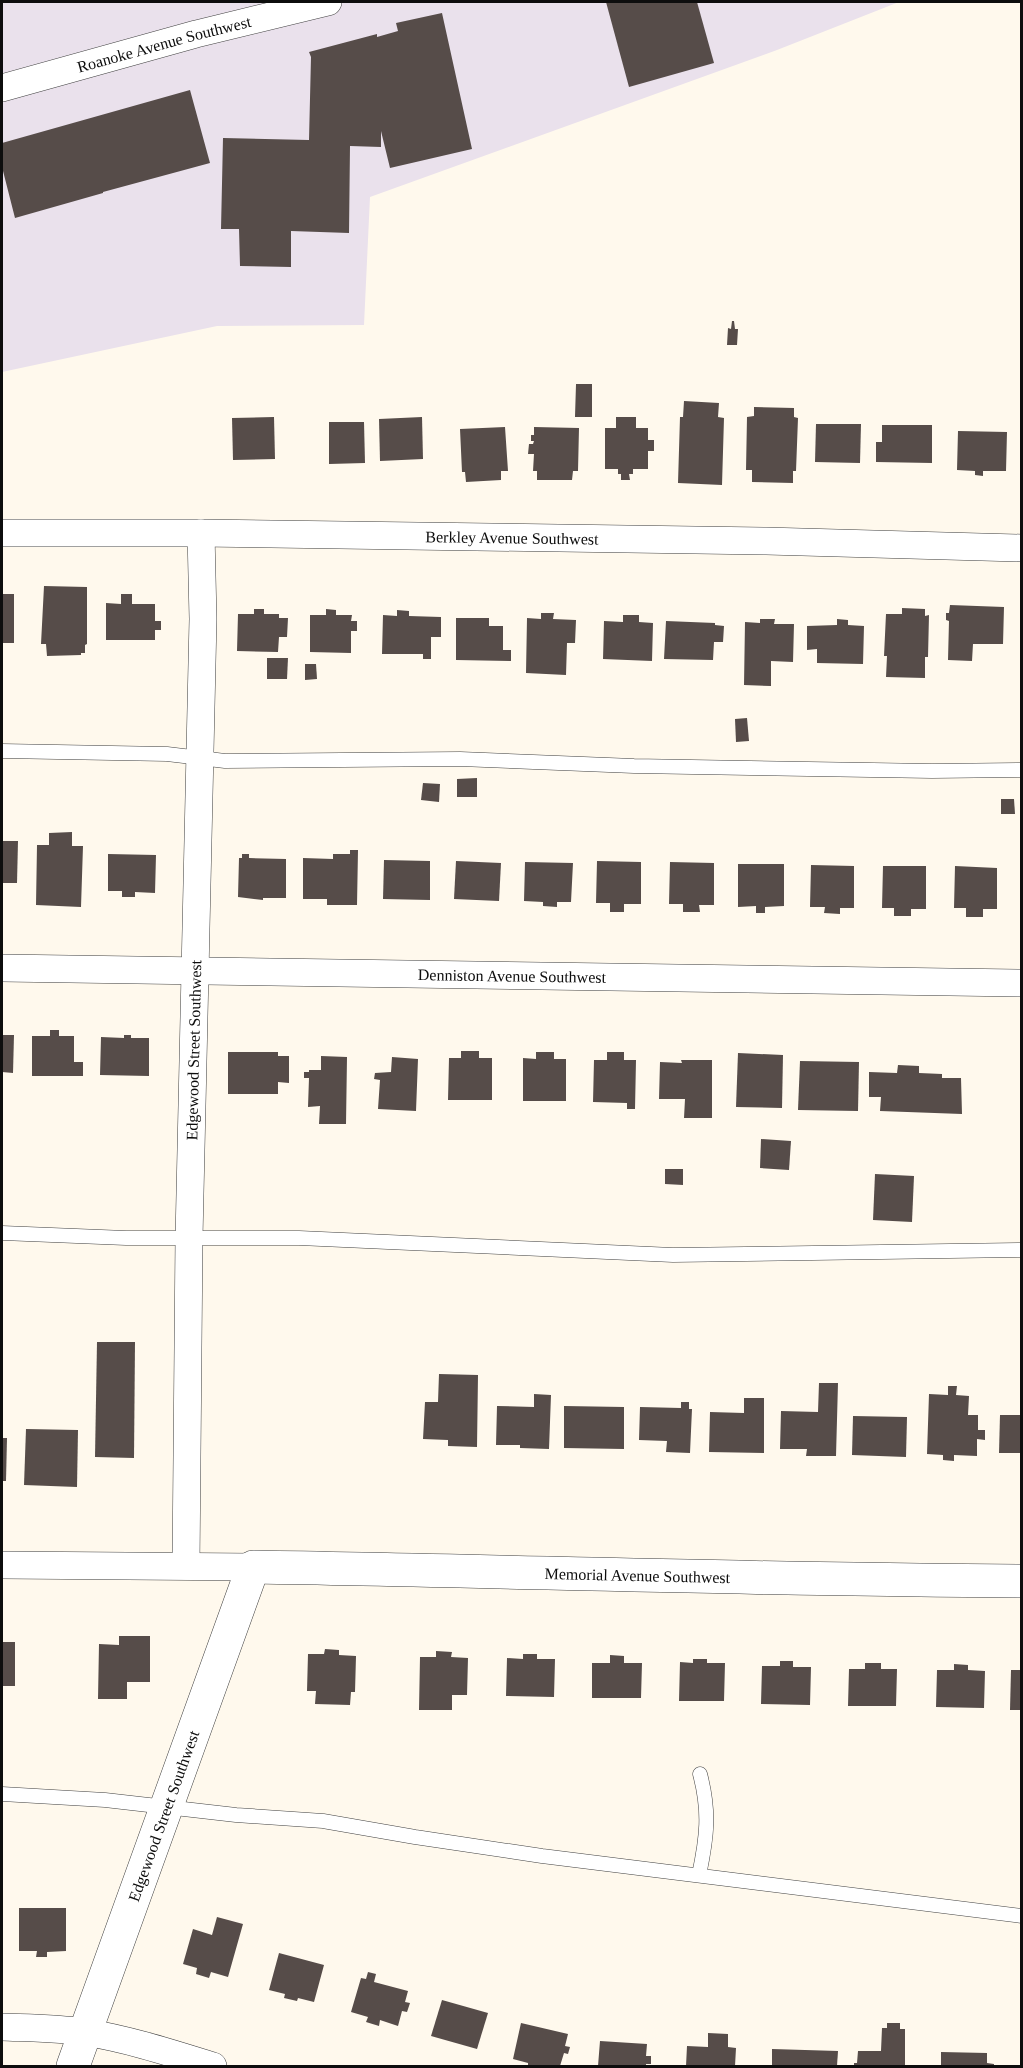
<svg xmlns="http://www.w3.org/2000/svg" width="1023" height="2068" font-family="Georgia,serif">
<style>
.industrial{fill:#eae1ec}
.building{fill:#564c49}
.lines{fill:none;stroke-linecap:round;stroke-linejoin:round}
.service-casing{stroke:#404040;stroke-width:15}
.minor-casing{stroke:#404040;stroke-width:28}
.tertiary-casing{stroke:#404040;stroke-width:34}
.service{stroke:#fff;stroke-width:14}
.minor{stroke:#fff;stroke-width:27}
.tertiary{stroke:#fff;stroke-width:33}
.labels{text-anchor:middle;stroke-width:6;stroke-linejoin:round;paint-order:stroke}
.street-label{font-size:16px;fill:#0d0d0d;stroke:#fff}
</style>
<rect width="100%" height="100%" fill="#fff9ed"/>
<path class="industrial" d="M2,2H899L777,50L370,197L364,325L217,326L2,372Z"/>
<g class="building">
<path d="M606,2H697L714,63L629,87Z"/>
<path d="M442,13L472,149L390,168L381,131V147L350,146L349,233L291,231V267L240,266L239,229H221L223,138L309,140L311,57L309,52L377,34V37L398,31L396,23Z"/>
<path d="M190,90L210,163L103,192V193L15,218L2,167V143Z"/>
<path d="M732,321H734L735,329H738L737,345H727L728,328L731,329Z"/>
<path d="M576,384H592V417H575Z"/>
<path d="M684,401L719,403L718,417L724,418L722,485L678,483L680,417H683Z"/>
<path d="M754,407L794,408V417L798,418L796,471H793V483L752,482V470H746L747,417L754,416Z"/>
<path d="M274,417L275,459L233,460L232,418Z"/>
<path d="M422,417L423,459L380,461L379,419Z"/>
<path d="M616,417H636V428H648V440H654V451H648V469H633V474H629L630,480H621V474H618V469H605V428H616Z"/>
<path d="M329,422H364L365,463L329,464Z"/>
<path d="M816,424H861L860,463L815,462Z"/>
<path d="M882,425H932V463L876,462V442H882Z"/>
<path d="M505,427L508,471H501V480L466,482L465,472H462L460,429Z"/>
<path d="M534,427L579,428L578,471H573L572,480H537V471H533L534,454H528L529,444H533L534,441H531V435H534Z"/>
<path d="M958,431L1007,432L1006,471H983V476L975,475V471L957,470Z"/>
<path d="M44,586L87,587V644L85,645V653H81V655L47,656L46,644H41Z"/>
<rect x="2" y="594" width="12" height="49"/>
<path d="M121,594H132V604H155V621H161V630H155V640H106V603L121,604Z"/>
<path d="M950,605L1004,607L1003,644H973L972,661L948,660L949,621L946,620V613H949Z"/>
<path d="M902,608L925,609V616L929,615L928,657H925V678L886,677L887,656H884L886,614H902Z"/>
<path d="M254,609H264V614H279V618H288L287,637H279L278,652L237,651L238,614H254Z"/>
<path d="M326,609L336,610V615H352L351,621H357V631H351V653L310,652V615H326Z"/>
<path d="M397,610L409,611V616L441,617V637H431V659H423V654H382L383,615L397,616Z"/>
<path d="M541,613H554L553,619L576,620L575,643H567L566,675L526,673L527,618L541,619Z"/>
<path d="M623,615H639V622L653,623L652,661L603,659L604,621L623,622Z"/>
<path d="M456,618H489V626H503V650H511V661L456,660Z"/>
<path d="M760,619H775L774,624H794L793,662L771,661V686L744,685L745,622L760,623Z"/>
<path d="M837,619L848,620V625L864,626L863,664L817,663V649L807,650V626L837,625Z"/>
<path d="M666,621L715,623V625L724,626L723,642H714L713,660L664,659Z"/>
<path d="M267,658H288L287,679H267Z"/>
<path d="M305,664H316L317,679L305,680Z"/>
<path d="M747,718L749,741L736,742L735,719Z"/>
<path d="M477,778V797H457V779Z"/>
<path d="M423,783L440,784L439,802L421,800Z"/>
<path d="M1001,799H1014L1015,814H1001Z"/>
<path d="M72,832V846H83L81,907L36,905L37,845H49V833Z"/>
<path d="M2,841H18L17,883H2Z"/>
<path d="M350,850H358L357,905H327V899H303V858L333,859V854H350Z"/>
<path d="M108,854L156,855L155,893L135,892V897H122V891H108Z"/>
<path d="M242,854H249V858L286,859V898H263V900L238,897L239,858H242Z"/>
<path d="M384,860L430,861V900L383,899Z"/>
<path d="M456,861L501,863L499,901L454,899Z"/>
<path d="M597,861L641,862V904H624V912H610V903H596Z"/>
<path d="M525,862L573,863L571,902H557V907L543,906V902L524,901Z"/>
<path d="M670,862L714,863V905H699L700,912H683V904H669Z"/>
<path d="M738,864H784V906L765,907V913H756V906L738,907Z"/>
<path d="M811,865L854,866V908H840V914L824,913L825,907H810Z"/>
<path d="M883,866H926V909H911V916H894V908H882Z"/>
<path d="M955,866L997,868V909H983V917H966V908H954Z"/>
<path d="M50,1030H59V1036H74V1062H83V1076H32V1036H50Z"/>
<path d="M2,1035H14L13,1073L2,1072Z"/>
<path d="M124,1035H131V1038H149V1076L100,1075L101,1037L124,1038Z"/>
<path d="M461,1051H479V1058H492V1100H448L449,1058H461Z"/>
<path d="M228,1052H278V1056H289V1083L278,1082V1094H228Z"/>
<path d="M536,1052H554V1059H566V1101H523V1058L536,1059Z"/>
<path d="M607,1052H624V1060H636L635,1109H627V1103L593,1102L594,1060H607Z"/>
<path d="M738,1053L783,1055L782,1108L736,1107Z"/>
<path d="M321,1056L347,1057L346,1124H319L320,1106L308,1107L309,1078H304V1072H309V1070H321Z"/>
<path d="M392,1057L418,1059L416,1111L378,1109L380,1080L374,1079L375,1073L391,1072Z"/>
<path d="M681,1060H712V1118H684L685,1099H659L660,1062L682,1063Z"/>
<path d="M800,1061L859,1062L858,1111L798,1110Z"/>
<path d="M898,1065L919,1066V1073L942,1074V1078H961L962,1114L880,1111L881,1097H869V1072L897,1073Z"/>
<path d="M761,1139L791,1141L789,1170L760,1168Z"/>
<path d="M665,1169H683V1185L665,1184Z"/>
<path d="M875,1174L914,1176L912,1222L873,1220Z"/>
<path d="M97,1342H135L134,1458L95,1457Z"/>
<path d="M439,1374L478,1375L477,1447L448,1446V1440L423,1439L425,1402H438Z"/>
<path d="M819,1383H838L836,1456H806L807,1449H780L781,1411L818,1412Z"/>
<path d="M948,1386H957L956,1395L969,1396L968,1415H978V1430H985V1440L977,1439V1456L954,1455V1461L943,1460V1455L927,1454L929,1394L948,1395Z"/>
<path d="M534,1394L551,1395L549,1449L520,1448V1445H496L497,1406L534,1407Z"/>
<path d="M744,1398H764V1453L709,1452L710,1412L744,1413Z"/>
<path d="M681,1402H689V1409H692L690,1453L666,1452L667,1441L639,1440L640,1407L681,1408Z"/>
<path d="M564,1406L624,1407V1449L564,1448Z"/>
<path d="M1000,1415H1022V1453H999Z"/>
<path d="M853,1416L907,1417L906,1457L852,1455Z"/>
<path d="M26,1429L78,1430L77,1487L24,1485Z"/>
<path d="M2,1438H7L6,1481H2Z"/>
<path d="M119,1636H150V1682H127V1699H98L99,1644L119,1645Z"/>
<rect x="2" y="1642" width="13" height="44"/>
<path d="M325,1649L339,1650V1655L356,1656L355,1692H351L350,1705L315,1704L316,1691H307L308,1654H324Z"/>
<path d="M436,1651L452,1652L451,1657L468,1658L467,1695H452V1710H419L420,1657H436Z"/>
<path d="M523,1654H537V1659H555L554,1697L506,1696L507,1658L523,1659Z"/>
<path d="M610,1655L624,1656V1663H642L641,1698H592V1663H610Z"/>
<path d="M693,1659H707V1663H725L724,1701H679L680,1662L693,1663Z"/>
<path d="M780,1661H793V1667H811L810,1705L761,1704L762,1666H780Z"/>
<path d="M865,1663H881V1669H897L896,1706H848L849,1669H865Z"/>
<path d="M954,1664L968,1665V1670L985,1671L984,1708L936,1707L937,1670H954Z"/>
<path d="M1011,1670H1022V1710H1010Z"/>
<path d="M19,1908H66V1951L47,1952V1957H36L37,1951H19Z"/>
<path d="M217,1917L243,1924L228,1977L211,1972L209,1978L196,1974L197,1968L183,1964L193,1929L212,1935Z"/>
<path d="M279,1953L324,1965L314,2002L298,1998L297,2001L284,1998L285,1994L269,1990Z"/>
<path d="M368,1972L376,1974L374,1982L408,1991L405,2002L410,2003L407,2012L402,2011L398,2026L380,2020L379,2026L366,2022L368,2017L351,2012L361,1978L366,1979Z"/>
<path d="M442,2000L488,2013L477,2049L431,2036Z"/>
<path d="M521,2023L568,2034L565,2046L570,2047L568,2054L564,2053L560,2066H528V2063L513,2059Z"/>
<path d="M887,2023H900V2029H905V2066H854V2063H857L858,2051H881L882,2028H887Z"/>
<path d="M708,2033L728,2034V2047L736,2048L735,2066H686L687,2046L708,2047Z"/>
<path d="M600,2041L647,2044L646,2056H651V2064H646V2066H598Z"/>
<path d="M772,2049L838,2051L837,2066H772Z"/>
<path d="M941,2052L987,2053V2063L994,2064V2066H941Z"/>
</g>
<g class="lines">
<defs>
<g id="service">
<path d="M2,751L167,754L225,761L460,759L634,766L932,771L1022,770"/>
<path d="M2,1233L126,1238H299L673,1255L1022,1250"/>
<path d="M2,1794L105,1800L236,1815L323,1821L415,1837L542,1856L1022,1916"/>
<path d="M699,1875C707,1837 710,1812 700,1774"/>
</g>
<g id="minor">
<path id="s1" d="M2,88L196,34L328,2"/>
<path id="s2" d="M2,533H201L766,541L1022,548"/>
<path id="s3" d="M2,968L1022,983"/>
<path d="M2,1565L253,1567"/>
<path id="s4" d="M186,1566L189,1238L203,619L201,533"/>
<path d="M2,2027C29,2028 57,2028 84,2032C128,2039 171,2053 213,2066"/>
</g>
<g id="tertiary">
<path id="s5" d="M73,2066L253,1567C509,1571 765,1580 1022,1581"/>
</g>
</defs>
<use href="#service" class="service-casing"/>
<use href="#minor" class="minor-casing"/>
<use href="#tertiary" class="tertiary-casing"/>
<use href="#service" class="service"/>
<use href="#minor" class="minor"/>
<use href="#tertiary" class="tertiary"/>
</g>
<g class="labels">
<g class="street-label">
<text dy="6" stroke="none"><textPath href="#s1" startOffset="168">Roanoke Avenue Southwest</textPath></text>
<text dy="6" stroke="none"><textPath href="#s2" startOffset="510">Berkley Avenue Southwest</textPath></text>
<text dy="6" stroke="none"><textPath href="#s3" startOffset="510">Denniston Avenue Southwest</textPath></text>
<text dy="6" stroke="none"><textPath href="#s4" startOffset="516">Edgewood Street Southwest</textPath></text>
<text dy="6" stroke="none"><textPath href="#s5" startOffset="915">Memorial Avenue Southwest</textPath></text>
<text dy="6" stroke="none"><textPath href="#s5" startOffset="266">Edgewood Street Southwest</textPath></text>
</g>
</g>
<rect width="1023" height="2068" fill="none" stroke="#0d0d0d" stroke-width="6"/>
</svg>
